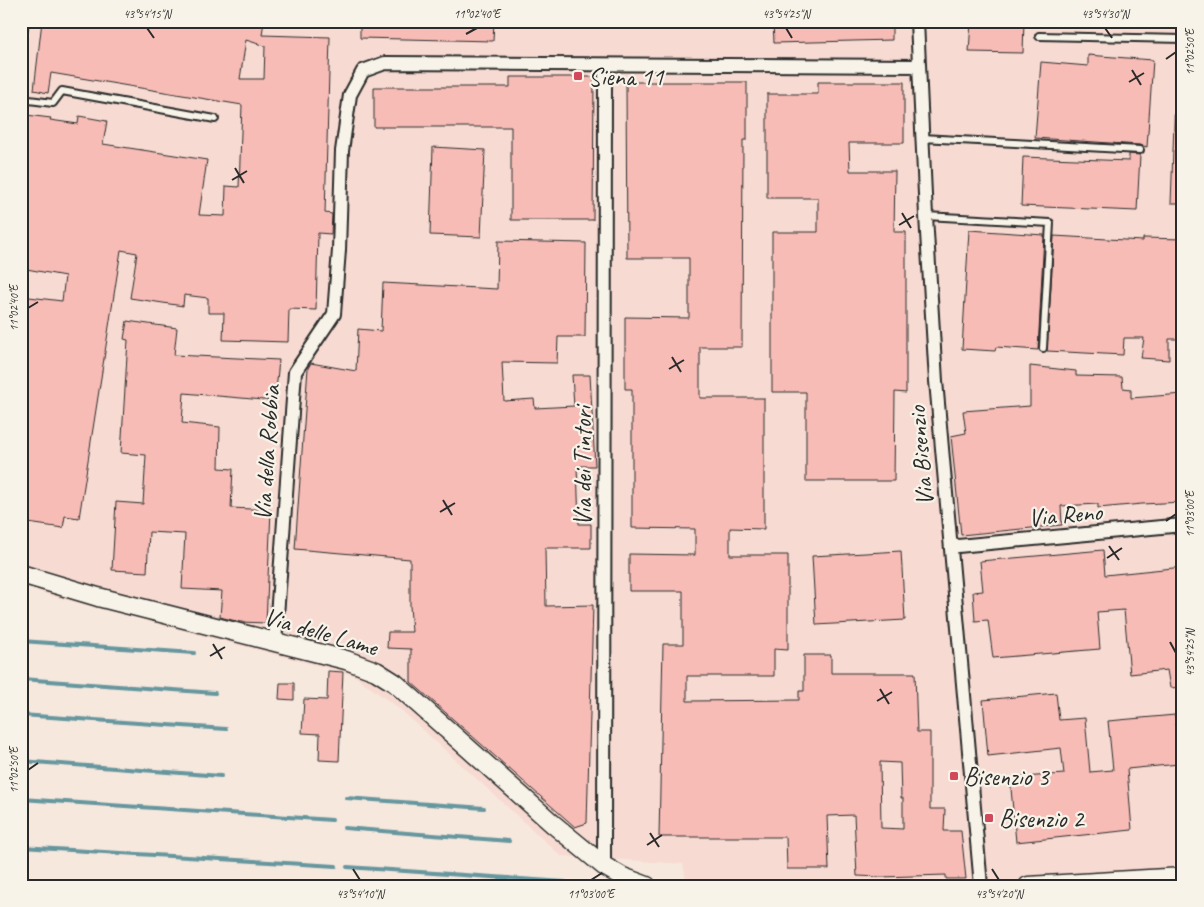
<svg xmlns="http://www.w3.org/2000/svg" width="1204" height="907" font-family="Caveat,sans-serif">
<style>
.built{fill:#f7dbd2}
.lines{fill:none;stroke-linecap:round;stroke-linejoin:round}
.stream{stroke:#66969e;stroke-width:4}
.building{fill:#f8bcb6;stroke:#2b2b2b;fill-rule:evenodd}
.lane-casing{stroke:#2b2b2b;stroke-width:10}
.street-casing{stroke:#2b2b2b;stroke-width:16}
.secondary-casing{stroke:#2b2b2b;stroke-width:21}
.lane{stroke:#f7f3e8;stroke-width:6}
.street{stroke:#f7f3e8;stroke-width:12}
.secondary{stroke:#f7f3e8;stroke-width:18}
.ticks{fill:none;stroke:#2b2b2b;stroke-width:2}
.poi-dot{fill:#d1495b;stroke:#f7f3e8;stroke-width:2}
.labels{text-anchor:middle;stroke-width:4.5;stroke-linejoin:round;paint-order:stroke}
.poi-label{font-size:25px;fill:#2b2b2b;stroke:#f7f3e8;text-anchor:start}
.street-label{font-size:25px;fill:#2b2b2b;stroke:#f7f3e8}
.neatline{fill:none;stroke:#2b2b2b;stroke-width:2}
.ticks-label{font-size:12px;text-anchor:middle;fill:#2b2b2b}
</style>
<rect width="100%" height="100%" fill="#f7e8de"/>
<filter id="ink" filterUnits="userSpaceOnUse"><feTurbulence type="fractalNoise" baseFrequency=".02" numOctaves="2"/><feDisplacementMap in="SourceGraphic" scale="10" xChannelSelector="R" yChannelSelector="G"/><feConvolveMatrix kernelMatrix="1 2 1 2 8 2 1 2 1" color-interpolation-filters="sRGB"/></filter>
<g filter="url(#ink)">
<path class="built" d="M21,21H1183V886H687L683,864L561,856L402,711L353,675L55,597L21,586Z"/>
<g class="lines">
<g class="stream">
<path d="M21,641L194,653"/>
<path d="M21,679L215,693"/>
<path d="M21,715L226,729"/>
<path d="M21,761L221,776"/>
<path d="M346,798L484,808"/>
<path d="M21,799L332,820"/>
<path d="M344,828L509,841"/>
<path d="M21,847L336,866"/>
<path d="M347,867L565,882"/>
</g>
</g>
<g class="building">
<path d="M42,21H264L262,35L330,37L325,213L332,214L331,234L318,233L316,310L289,309L288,342L223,340L224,313H208V298L184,295L183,306L130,298L137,253L121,250L79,518L65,516L63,528L21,522V296L62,301L65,276L21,268V145L26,115L51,118L50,120L78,124L79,116L107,121L103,144L207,160L199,215L225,216L226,186L239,187L242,105L51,73L48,93L34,90ZM246,40L265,46L264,79H240Z"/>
<path d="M360,21H494L493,41L360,38Z"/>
<path d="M773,21H892V40L774,43Z"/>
<path d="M971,21H1024L1023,53L969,52Z"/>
<path d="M1088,55L1153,60L1147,147L1140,145L1035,138L1041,62L1088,66Z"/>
<path d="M510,77H594L593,220H511V127H374V87H510Z"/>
<path d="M626,82H747V140H743L742,347H700V398H764V529L730,528V555H788V650L774,649V676H687V701L799,700V691H804V655H831V673H915L917,732H930V809H945L944,831H961L966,879H946V875L881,877L857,876L854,815L827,816L829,869H787L786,837H659L663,644H683V591H629V554L695,555V529L632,528V389H625V317L689,318V258H627ZM880,762L900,763L901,798H903V829L881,828Z"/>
<path d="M818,82H904V143H849L850,171H895L894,232H906V393L895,392L894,481H806V392H772V232H818V198H767V94H818Z"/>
<path d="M1175,97H1183V203H1171Z"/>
<path d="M433,147L485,150L481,237L430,235Z"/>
<path d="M1129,154L1140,155L1137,211L1021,206L1023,157L1129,161Z"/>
<path d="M969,230L1044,235L1038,350L996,347L995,351L962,349Z"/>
<path d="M1054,236L1143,241V238L1183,239V339H1169V360L1141,358L1144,338H1124L1123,355L1047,351Z"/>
<path d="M498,241L586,243L585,337H558L557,363L502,362L504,401L534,399L535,408L574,406L572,375H590L595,466H577L579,524H591V548H545L546,606L593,605L587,823L575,827L411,682V649L387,648L388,632H412L410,606V559L295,549L308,368L311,363L356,371L358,329L381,331L383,283L497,289Z"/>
<path d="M127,321L177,328L174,355L279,360L275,401L184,393L182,423L220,427L219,468L233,469L231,508L271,510L266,623L240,622L220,617L222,591L182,589L185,534L149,532L147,572L112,570L116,502L143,504L146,455L121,453L128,340L124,339Z"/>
<path d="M1030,366L1076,371V376L1122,377L1123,388L1131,389V398L1183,394V502L1142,504L1098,508V504L1061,506L1062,525L961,535L951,436L966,433L963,411L1030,406Z"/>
<path d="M1103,550L1105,575L1183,567V687L1170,688L1167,670L1130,674L1124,610L1097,612L1100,649L993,658L988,620L975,621L973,592L983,591L980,561Z"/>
<path d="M901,551L905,620L816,625L812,556Z"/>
<path d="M328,671L343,672L339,761L319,760L320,734L302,733L304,699L327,700Z"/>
<path d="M280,683H294V700L279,699Z"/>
<path d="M1056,693L1059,720L1085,718L1090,772L1113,770L1108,721L1175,715L1179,764L1127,769L1132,830L1016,842L1010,778L1064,774L1061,748L988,756L983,700Z"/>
</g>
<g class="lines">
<defs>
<g id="lane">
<path d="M1039,36L1183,39"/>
<path d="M21,45L25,21"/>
<path d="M21,99L53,103L62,91L215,119"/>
<path d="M922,138L1140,150"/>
<path d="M926,216L1050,223L1043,348"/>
</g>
<g id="street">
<path d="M917,21L926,216L936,381L981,886"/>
<path d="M951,545L958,546L1183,525"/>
<path d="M275,643L295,372L334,314L339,250L342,151L350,95L363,71L385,63L919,66"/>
<path d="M604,866L605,65"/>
</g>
<g id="secondary">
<path d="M21,574L98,597L346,660L376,671L395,683L553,824L604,866L623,877L647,886"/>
<path d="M1028,886L1183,877"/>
</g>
</defs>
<use href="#lane" class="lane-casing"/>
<use href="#street" class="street-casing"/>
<use href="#secondary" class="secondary-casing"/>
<use href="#lane" class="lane"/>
<use href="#street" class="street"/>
<use href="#secondary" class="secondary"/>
</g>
</g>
<path class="ticks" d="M147,28L154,38M786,28L792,38M1105,28L1112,38M466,34L477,28M1166,59L1176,52M1132,70L1141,85M1129,82L1144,73M235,168L244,183M232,180L247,171M902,213L911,228M899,225L914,216M28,308L38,302M672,357L681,372M669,369L684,360M443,500L452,515M440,512L455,503M1166,521L1176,514M1109,546L1119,560M1107,558L1122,548M1170,642L1176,653M213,644L222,659M210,656L225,647M880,689L889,704M877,701L892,692M28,770L38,763M650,833L659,847M647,845L662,835M353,869L360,880M992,869L999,880M591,880L602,873"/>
<g class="poi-dot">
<rect x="573" y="71" width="10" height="10" rx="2.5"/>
<rect x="949" y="771" width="10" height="10" rx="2.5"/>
<rect x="984" y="813" width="10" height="10" rx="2.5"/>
</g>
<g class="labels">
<g class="poi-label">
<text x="588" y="85">Siena 11</text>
<text x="964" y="785">Bisenzio 3</text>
<text x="999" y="827">Bisenzio 2</text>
</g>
<g class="street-label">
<text transform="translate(266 453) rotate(-86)" y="9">Via della Robbia</text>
<text transform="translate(920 456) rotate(-95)" y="9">Via Bisenzio</text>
<text transform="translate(582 466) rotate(-90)" y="9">Via dei Tintori</text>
<text transform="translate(1065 514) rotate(-5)" y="9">Via Reno</text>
<text transform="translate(321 631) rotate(16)" y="9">Via delle Lame</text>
</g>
</g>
<rect width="1204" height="907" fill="none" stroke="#f7f3e8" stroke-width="55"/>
<rect x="28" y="28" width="1148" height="852" class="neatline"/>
<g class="ticks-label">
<text x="147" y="18">43°54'15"N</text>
<text x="477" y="18">11°02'40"E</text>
<text x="786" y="18">43°54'25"N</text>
<text x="1105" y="18">43°54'30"N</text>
<text transform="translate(1190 52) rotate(-90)" y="4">11°02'50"E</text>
<text transform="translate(14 308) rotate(-90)" y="4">11°02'40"E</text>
<text transform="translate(1190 514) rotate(-90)" y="4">11°03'00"E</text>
<text transform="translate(1190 653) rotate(-90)" y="4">43°54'25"N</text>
<text transform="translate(14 770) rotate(-90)" y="4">11°02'50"E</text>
<text x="360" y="898">43°54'10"N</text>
<text x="591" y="898">11°03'00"E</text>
<text x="999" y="898">43°54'20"N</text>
</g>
</svg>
